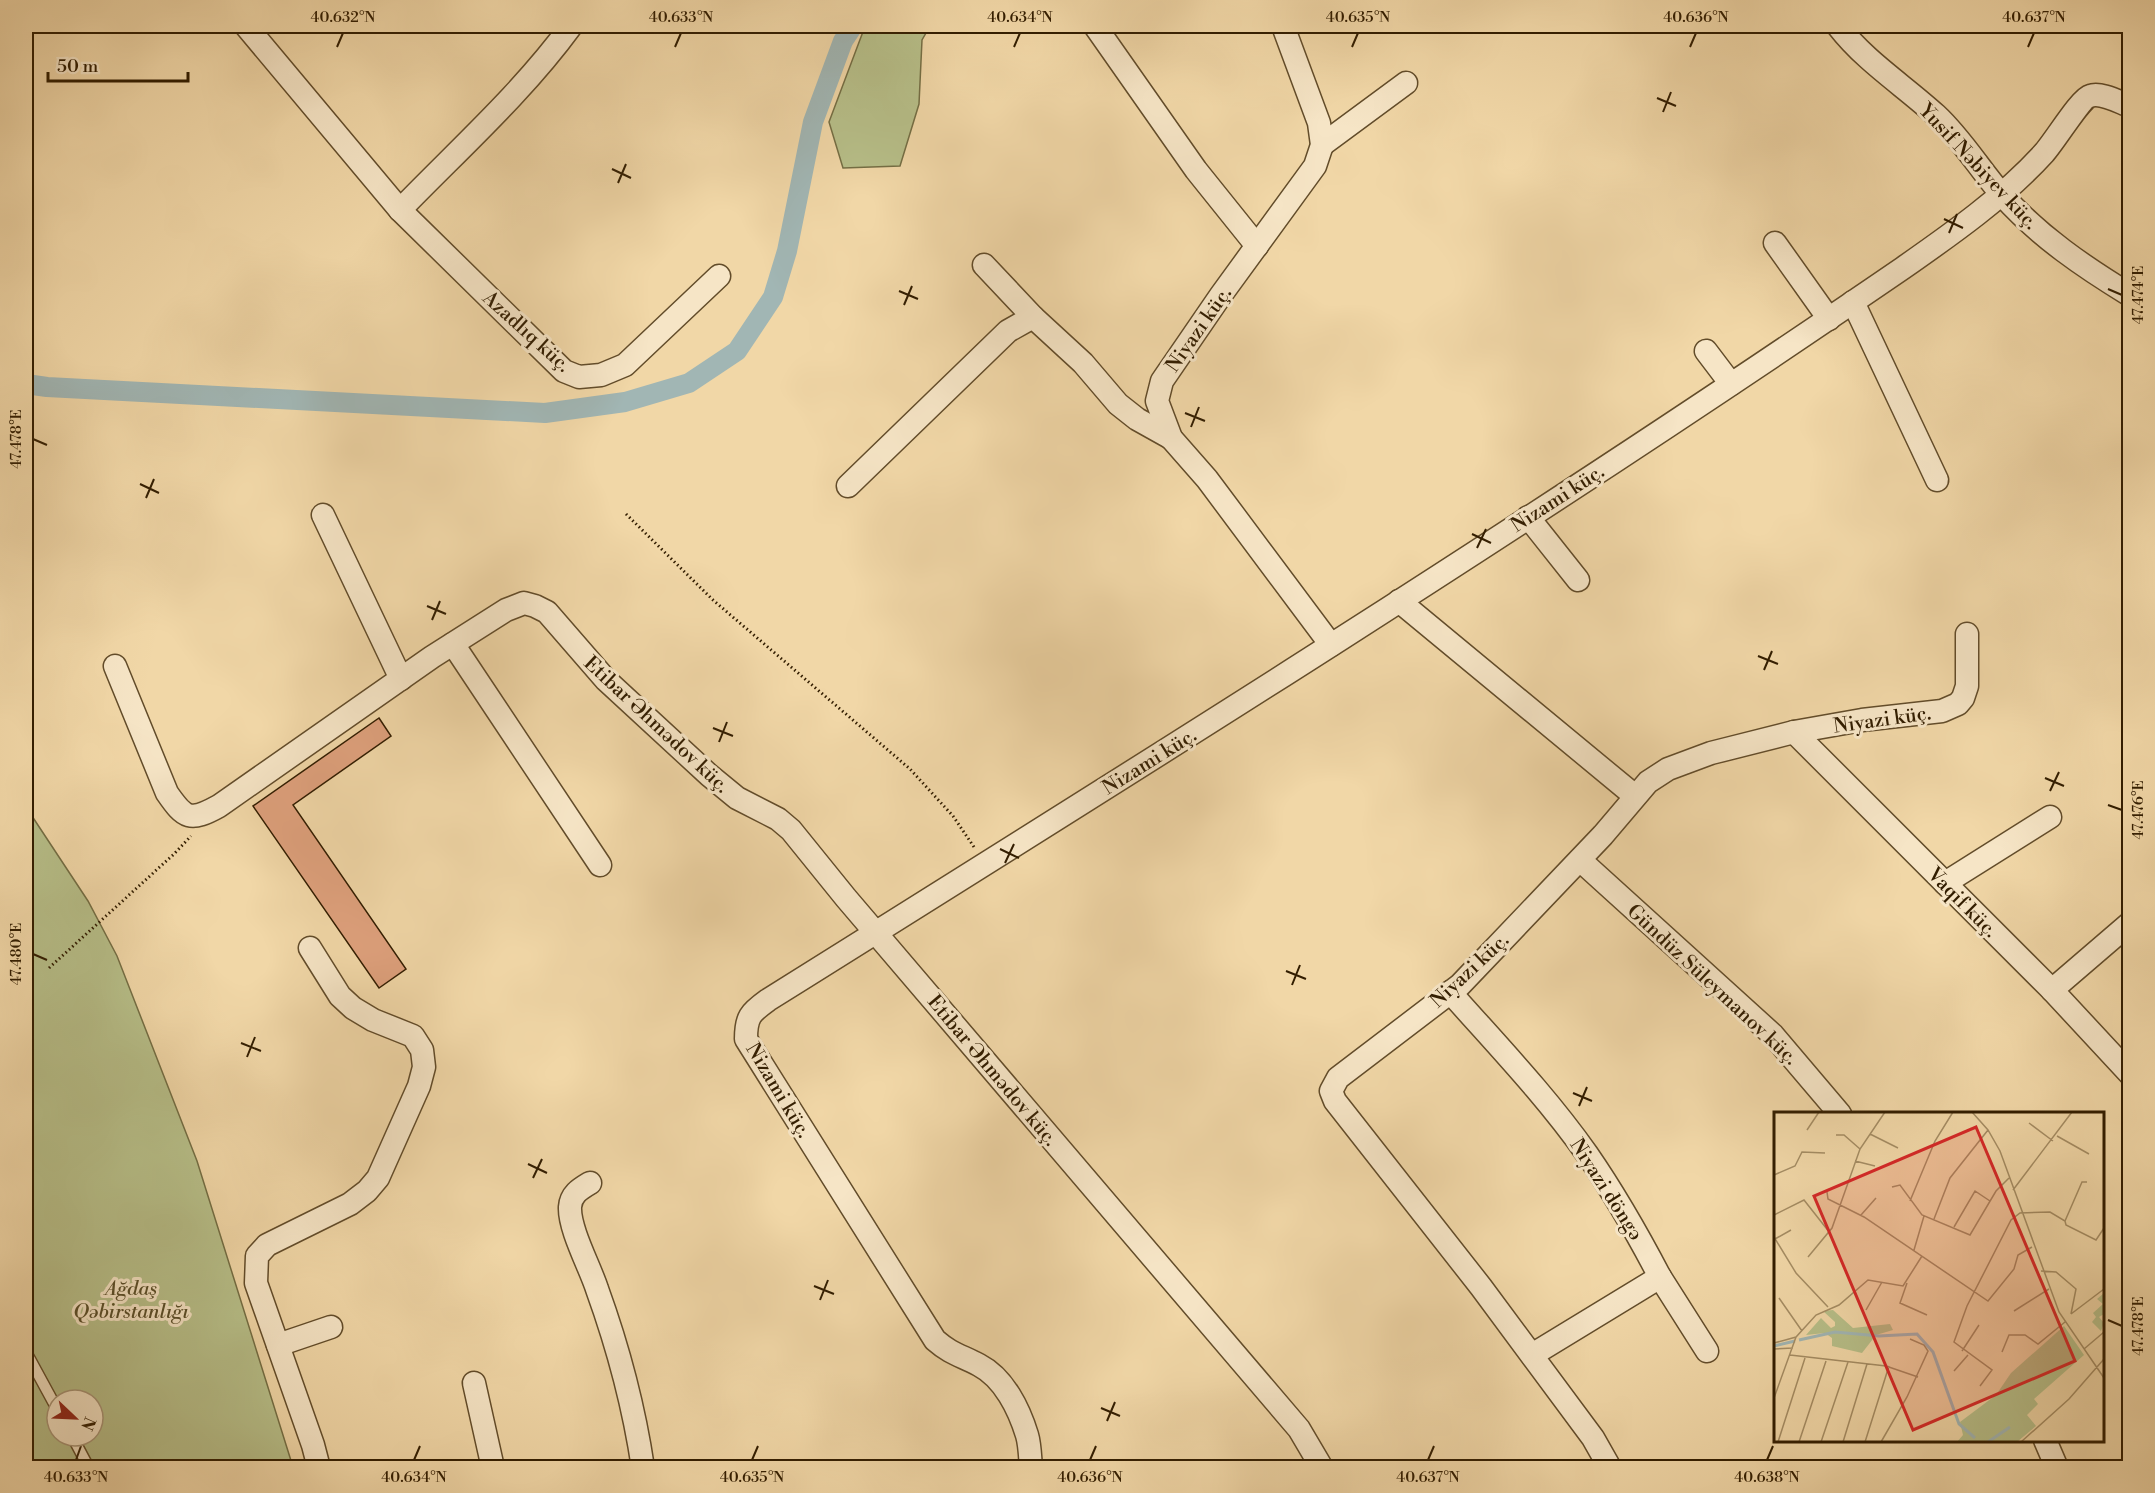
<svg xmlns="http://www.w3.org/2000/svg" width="2155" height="1493" font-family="'Libre Bodoni',serif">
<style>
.green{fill:#b7bf89;stroke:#746e44;stroke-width:1.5;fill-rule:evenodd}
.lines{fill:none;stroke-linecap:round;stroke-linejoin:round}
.canal{stroke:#a1b6b4;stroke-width:20}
.building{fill:#dfa17d;stroke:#321d00;stroke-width:1.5}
.lane-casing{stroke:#624c2a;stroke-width:13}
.street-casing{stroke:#624c2a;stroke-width:25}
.path{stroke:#321d00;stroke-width:3;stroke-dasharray:1.5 3;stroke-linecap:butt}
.lane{stroke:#f6e5c6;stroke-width:10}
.street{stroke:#f6e5c6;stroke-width:22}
.ticks{fill:none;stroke:#321d00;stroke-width:2}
.labels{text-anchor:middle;stroke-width:6;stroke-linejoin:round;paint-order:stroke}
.street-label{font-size:20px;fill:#321d00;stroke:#f6e5c6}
.park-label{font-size:20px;font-style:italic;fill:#5a4e29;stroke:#f6e5c6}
.inset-river{fill:none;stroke:#a1b6b4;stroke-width:3}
.inset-road{fill:none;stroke:#a58d64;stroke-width:1.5}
.view{fill:#d62828;fill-opacity:0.15;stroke:#d62828;stroke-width:3}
.inset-edge{fill:none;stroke:#321d00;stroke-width:3}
.neatline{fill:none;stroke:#321d00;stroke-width:2}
.ticks-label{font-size:15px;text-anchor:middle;fill:#321d00}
</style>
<rect width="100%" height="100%" fill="#f1d7a7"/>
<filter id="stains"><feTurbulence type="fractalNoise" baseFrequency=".00333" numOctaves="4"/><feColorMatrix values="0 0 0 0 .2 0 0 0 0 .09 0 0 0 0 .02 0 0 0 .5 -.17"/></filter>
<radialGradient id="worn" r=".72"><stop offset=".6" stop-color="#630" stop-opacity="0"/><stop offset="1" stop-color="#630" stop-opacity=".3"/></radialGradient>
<g class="green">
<path d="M863,26H930L922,40L919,104L900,166L843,168L829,122L864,29Z"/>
<path d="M26,807L88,901L117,956L197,1161L293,1467H26ZM57,1400H93V1436H57Z"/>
</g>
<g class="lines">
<path class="canal" d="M26,384L47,387L545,413L625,402L689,383L737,351L773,297L787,251L813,122L843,41L853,26"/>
</g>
<path class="building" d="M379,718L391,736L293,805L406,969L379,988L253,806Z"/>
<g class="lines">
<defs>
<g id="lane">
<path d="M26,1352L57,1409"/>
<path d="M72,1436L89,1468"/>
</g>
<g id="street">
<path d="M246,26L400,210L564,371L579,377L601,375L625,365L719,276"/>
<path d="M1095,26L1196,170L1257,246"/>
<path d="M1283,26L1319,123L1322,145L1315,166L1221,295L1162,381L1157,401L1171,438L1207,479L1331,645"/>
<path d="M1838,26C1865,61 1903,85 1936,115C1962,139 1980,170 2003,196C2040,237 2084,267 2130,295"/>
<path d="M1322,145L1406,83"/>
<path d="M400,210C458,150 522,93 571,26"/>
<path d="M1775,243L1829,319"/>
<path d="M984,265L1033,317"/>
<path d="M1853,302L1937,480"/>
<path d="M1706,351L1731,384"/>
<path d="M848,486L1008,331L1033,317L1083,363L1118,404L1137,419L1171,438"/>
<path d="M323,515L401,679"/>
<path d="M1528,517L1578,580"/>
<path d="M1399,601L1635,796"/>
<path d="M453,644L600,865"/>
<path d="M115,666L167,793C185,819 190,822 219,806L432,657L506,610L524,603L535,606L547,612L606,680L709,775L737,798L778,819L791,830L846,898L1299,1429L1322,1468"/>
<path d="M1794,732L2052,990L2130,1074"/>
<path d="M1580,860L1773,1035L1840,1114"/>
<path d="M1945,883L2050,817"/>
<path d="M310,948L340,996L353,1008L373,1020L413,1036L422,1050L424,1067L419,1086L378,1178L367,1191L350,1204L267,1245L257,1256L256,1283L313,1445L319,1468"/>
<path d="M2052,990L2130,923"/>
<path d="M1450,992C1497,1045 1546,1096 1587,1154C1614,1193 1638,1235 1660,1277L1532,1355"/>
<path d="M590,1183C580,1189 571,1194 570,1207C569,1229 590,1267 597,1289C618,1347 634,1407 643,1468"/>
<path d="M1660,1277L1707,1351"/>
<path d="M278,1345L331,1327"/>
<path d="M474,1383L493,1468"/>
<path d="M2045,1440L2057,1468"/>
<path d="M1031,1468C1030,1457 1030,1445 1027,1435C1019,1409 1004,1378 979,1365C960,1355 951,1354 935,1340L746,1039C746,1017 750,1013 768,1000C1150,761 1532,522 1903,268C1953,233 2003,198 2044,153C2054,142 2081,98 2090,96C2101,92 2119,102 2130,106"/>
<path d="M1610,1468L1593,1438L1481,1287L1335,1101L1331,1091L1338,1078L1460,985L1603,835L1648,782L1668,769L1711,753L1794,732L1862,720L1942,711L1958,704L1963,698L1967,686V634"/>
</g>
</defs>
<use href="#lane" class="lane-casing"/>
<use href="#street" class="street-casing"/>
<g class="path">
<path d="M626,514L713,600L910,769L953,816L974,847"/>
<path d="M49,968L174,854L191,836"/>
</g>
<use href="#lane" class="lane"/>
<use href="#street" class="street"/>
</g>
<path class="ticks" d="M337,47L343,33M675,47L681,33M1014,47L1020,33M1352,47L1358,33M1690,47L1696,33M2028,47L2034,33M1657,98L1676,106M1663,112L1671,92M612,169L631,178M618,183L626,164M1944,219L1963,228M1949,233L1957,214M2108,289L2122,295M899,291L918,299M904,305L912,286M1185,413L1205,421M1191,427L1199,407M33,439L47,445M140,484L159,493M146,498L154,479M1472,534L1491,543M1477,548L1486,529M427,606L446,614M432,620L440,601M1758,656L1778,664M1764,670L1772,651M713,728L733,736M719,742L727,722M2045,778L2064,786M2050,791L2059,772M2108,805L2122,810M1000,849L1019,858M1005,863L1014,844M33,954L47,960M1286,971L1306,979M1292,985L1300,965M241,1043L261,1051M247,1057L255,1037M1573,1093L1592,1101M1579,1106L1587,1087M528,1164L547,1173M533,1178L542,1159M814,1286L834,1294M820,1300L828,1280M2108,1320L2122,1326M1101,1408L1120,1416M1107,1421L1115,1402M76,1460L81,1446M414,1460L420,1446M752,1460L758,1446M1090,1460L1096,1446M1428,1460L1434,1446M1767,1460L1773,1446"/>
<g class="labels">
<g class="street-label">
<text transform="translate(1979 166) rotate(47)" y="7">Yusif Nəbiyev küç.</text>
<text transform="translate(1198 329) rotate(-55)" y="7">Niyazi küç.</text>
<text transform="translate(527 331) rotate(42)" y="7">Azadlıq küç.</text>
<text transform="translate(1557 498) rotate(-33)" y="7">Nizami küç.</text>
<text transform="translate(1882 719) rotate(-8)" y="7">Niyazi küç.</text>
<text transform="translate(657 724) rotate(43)" y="7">Etibar Əhmədov küç.</text>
<text transform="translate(1149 761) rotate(-32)" y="7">Nizami küç.</text>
<text transform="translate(1963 902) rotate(45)" y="7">Vaqif küç.</text>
<text transform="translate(1469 970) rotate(-43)" y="7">Niyazi küç.</text>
<text transform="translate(1713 984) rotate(43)" y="7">Gündüz Süleymanov küç.</text>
<text transform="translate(993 1070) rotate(50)" y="7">Etibar Əhmədov küç.</text>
<text transform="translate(779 1090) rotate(59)" y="7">Nizami küç.</text>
<text transform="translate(1607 1189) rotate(57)" y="7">Niyazi döngə</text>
</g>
<g class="park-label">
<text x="131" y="1295">Ağdaş<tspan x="131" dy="23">Qəbirstanlığı</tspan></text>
</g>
</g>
<g transform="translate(1774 1112)">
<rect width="330" height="330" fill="#f1d7a7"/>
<path d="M330,181V202L325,205L330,211L327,219L318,210L322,205L319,201L329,192L323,187ZM59,198L79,216L116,212L119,218L102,223L88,241L58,234V226L51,221L32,223L47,206L57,216L61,214V210L49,199ZM290,214L310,243L260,287L264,292L253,303L262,314L243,330H183L189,323L186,310L222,283L237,261Z" fill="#b7bf89"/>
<path class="inset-river" d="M25,228L61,220L105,224L143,222L159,240L185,312L201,326M0,234L21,229M214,330L236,315"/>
<path class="inset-road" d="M198,0L214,18L226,39L285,200L330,266M255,11L279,29M33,18L45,0M96,22L124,36M62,23H70L86,37M283,24L315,42M81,49L101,54M0,63L21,54L28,40L51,41M118,75L126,73L148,103L196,123L222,79L235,66M239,78L298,0M53,80L54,87L90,105L214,189L240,157L244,143L258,135M136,89L161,29L179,0M0,103L30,88L56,121M87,103L102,86M160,107L176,66L214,18M291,109L308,70H313M180,115L201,79L216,89M0,125L22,161L54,195M1,127L17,118M140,138L150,104M34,145L58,116L86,37L111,0M267,159L282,160L302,177L297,202M133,171L126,191L153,203M5,186L28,219M92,198L108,170M240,199L275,177M297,202L330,177M0,231L22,225L42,203L65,193L94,168L129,174L148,144M0,237L19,236M310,237L330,220M188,239L205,213M228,240L235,223H251L264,232L291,210M16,243L112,254L144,265M180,259L194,243M206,274L218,258L180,230L193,194L237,108L246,101L276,100L291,109L292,113L322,128L330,116M0,286L22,225M4,330L31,246M25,330L52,249M47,330L74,250M69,330L93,252M91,330L115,254M107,330L133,285L154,239L150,233L136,227M247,330L295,287L330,247"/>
<path class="view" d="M202,15L301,249L139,318L40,84Z"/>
<rect width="330" height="330" class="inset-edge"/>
</g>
<rect width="2155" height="1493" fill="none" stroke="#f1d7a7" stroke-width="66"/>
<g transform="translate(75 1418) rotate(113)"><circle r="28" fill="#f6e5c6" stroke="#a89577" stroke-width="1.5"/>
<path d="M0-4.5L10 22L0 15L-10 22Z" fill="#8f2418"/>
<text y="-9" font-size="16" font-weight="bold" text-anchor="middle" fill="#321d00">N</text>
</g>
<path d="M48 72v9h140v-9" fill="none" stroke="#321d00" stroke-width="3"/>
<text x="57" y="72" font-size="18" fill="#321d00" stroke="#f6e5c6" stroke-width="4.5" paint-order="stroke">50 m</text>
<rect x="33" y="33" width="2089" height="1427" class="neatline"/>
<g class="ticks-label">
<text x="343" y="22">40.632°N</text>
<text x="681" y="22">40.633°N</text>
<text x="1020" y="22">40.634°N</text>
<text x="1358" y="22">40.635°N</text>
<text x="1696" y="22">40.636°N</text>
<text x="2034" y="22">40.637°N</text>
<text transform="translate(2138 295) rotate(-90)" y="5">47.474°E</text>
<text transform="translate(16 439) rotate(-90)" y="5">47.478°E</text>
<text transform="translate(2138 810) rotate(-90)" y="5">47.476°E</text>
<text transform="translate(16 954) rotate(-90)" y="5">47.480°E</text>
<text transform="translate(2138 1326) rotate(-90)" y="5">47.478°E</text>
<text x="76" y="1482">40.633°N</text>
<text x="414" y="1482">40.634°N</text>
<text x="752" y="1482">40.635°N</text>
<text x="1090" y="1482">40.636°N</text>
<text x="1428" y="1482">40.637°N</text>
<text x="1767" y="1482">40.638°N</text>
</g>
<rect width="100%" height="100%" filter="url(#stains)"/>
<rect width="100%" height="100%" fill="url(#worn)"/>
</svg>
